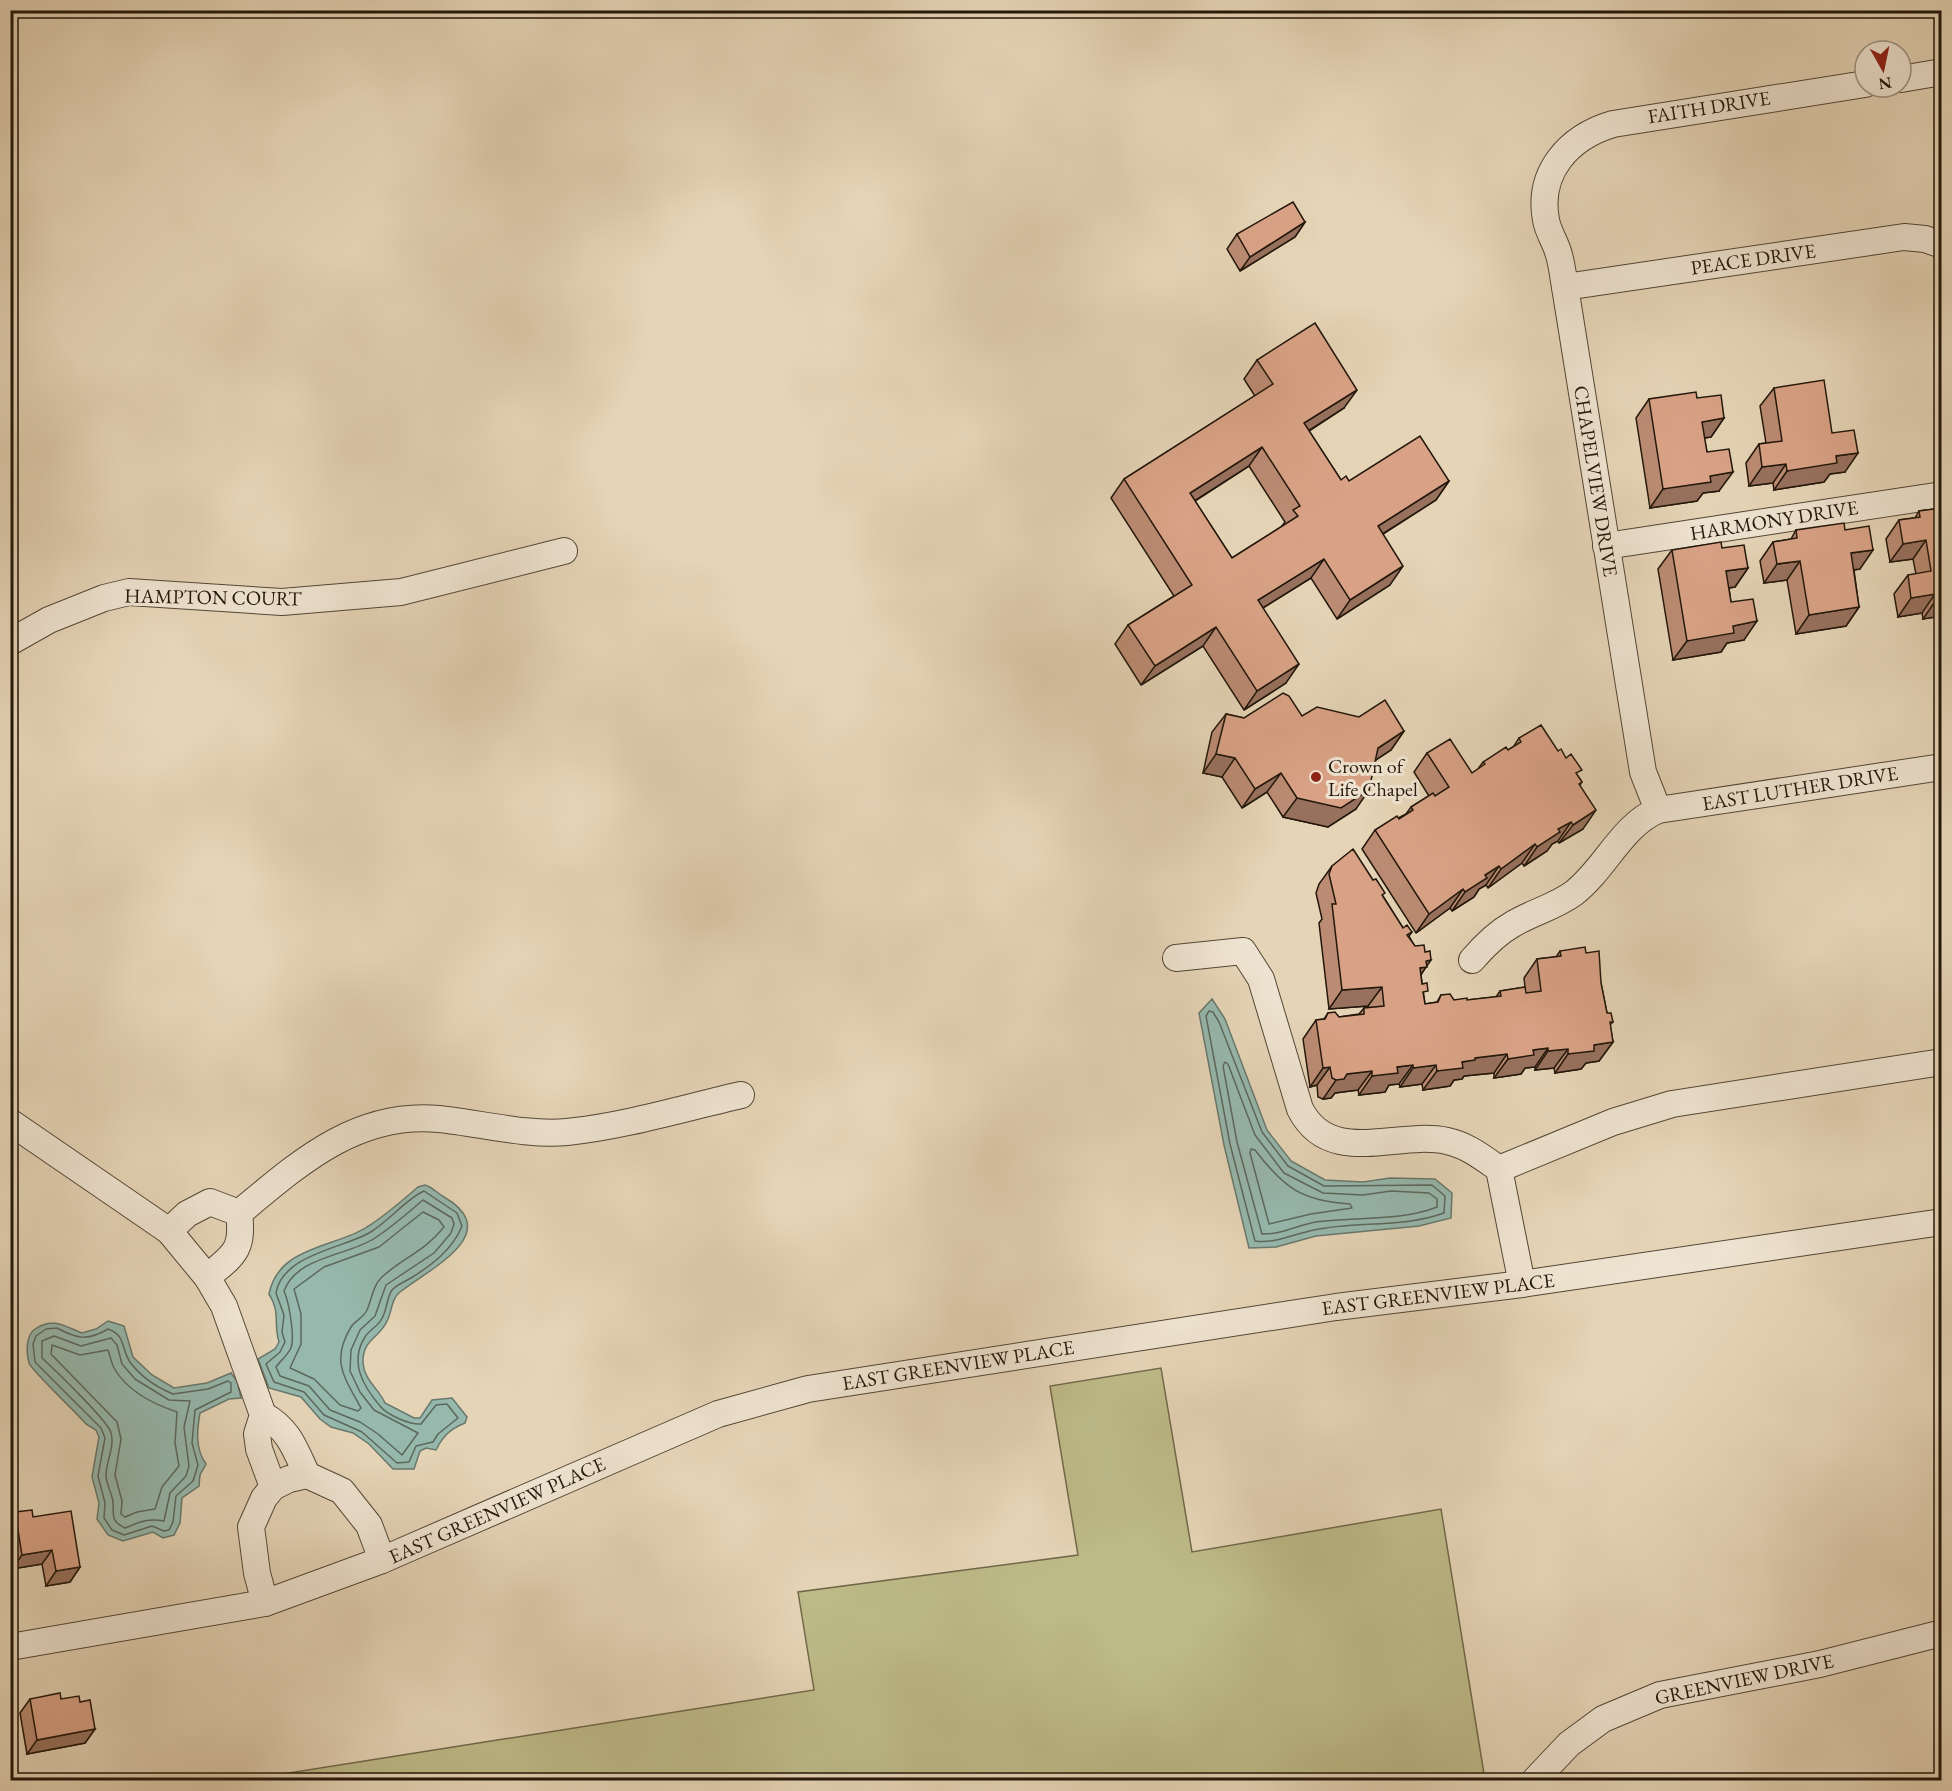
<svg xmlns="http://www.w3.org/2000/svg" width="1952" height="1791" font-family="'EB Garamond',serif">
<style>
.green{fill:#bdba88;stroke:#706849;stroke-width:1.5}
.water{fill:#96b8ad;stroke:#68786c;stroke-width:1.5}
.lines{fill:none;stroke-linecap:round;stroke-linejoin:round}
.shore{stroke:#5c685c;stroke-width:1.5}
.minor-casing{stroke:#534635;stroke-width:28}
.minor{stroke:#eee3d0;stroke-width:26}
.wall{fill:#bb8b73;stroke:#22170a;stroke-width:1.5;fill-rule:evenodd}
.shaded-wall{fill:#98715e;stroke:#22170a;stroke-width:1.5}
.building{fill:#d9a286;stroke:#22170a;stroke-width:1.5;fill-rule:evenodd}
.poi-dot{fill:#8f2418;stroke:#eee3d0;stroke-width:2}
.labels{text-anchor:middle;stroke-width:6;stroke-linejoin:round;paint-order:stroke}
.street-label{font-size:20px;fill:#22170a;stroke:#eee3d0}
.poi-label{font-size:20px;fill:#22170a;stroke:#eee3d0;text-anchor:start}
</style>
<rect width="100%" height="100%" fill="#e5d4b6"/>
<filter id="stains"><feTurbulence type="fractalNoise" baseFrequency=".00333" numOctaves="4"/><feColorMatrix values="0 0 0 0 .2 0 0 0 0 .09 0 0 0 0 .02 0 0 0 .5 -.17"/></filter>
<radialGradient id="worn" r=".72"><stop offset=".6" stop-color="#630" stop-opacity="0"/><stop offset="1" stop-color="#630" stop-opacity=".3"/></radialGradient>
<path class="green" d="M1161,1368L1192,1552L1441,1509L1485,1780H245L814,1690L798,1592L1078,1555L1050,1386Z"/>
<g class="water">
<path d="M1212,999L1225,1019L1267,1130L1291,1161L1325,1180L1363,1182L1390,1178L1435,1179L1452,1193L1451,1218L1419,1226L1316,1236L1276,1247L1249,1248L1224,1145L1199,1013Z"/>
<path d="M425,1185C432,1187 437,1193 444,1197C506,1233 429,1269 400,1292C391,1299 392,1312 387,1321C380,1338 362,1339 363,1363C364,1380 379,1389 385,1403L414,1418H420L432,1400L452,1398L467,1417L465,1423C450,1429 443,1436 436,1450L426,1448L420,1451L414,1469H393L369,1444L353,1433L331,1427L320,1419L301,1397L269,1388L258,1359L275,1349L279,1342C273,1323 281,1313 269,1294C278,1246 337,1247 367,1227C385,1216 402,1201 418,1187Z"/>
<path d="M108,1321L124,1326L133,1357L152,1375L174,1388L207,1383L231,1373L237,1381L241,1398L229,1399L200,1413C197,1430 195,1449 206,1464L200,1475L199,1486L182,1498L180,1523L174,1535L163,1538L153,1532L123,1541L108,1535L97,1519L99,1503L92,1477L99,1437L96,1430L86,1424C77,1413 31,1370 29,1363C26,1352 26,1335 35,1329C53,1317 64,1326 82,1333L96,1329Z"/>
</g>
<g class="lines">
<g class="shore">
<path d="M1209,1011L1213,1012L1219,1022L1262,1132L1288,1166L1324,1186L1432,1185L1445,1196L1444,1213C1403,1228 1356,1221 1314,1230C1294,1234 1275,1244 1255,1241L1230,1144L1206,1016Z"/>
<path d="M1225,1062L1228,1064L1255,1135L1284,1173L1323,1193L1363,1195L1391,1191L1429,1193L1437,1199V1207C1403,1221 1353,1217 1316,1222C1298,1225 1281,1235 1262,1234L1237,1142L1223,1066Z"/>
<path d="M1251,1149L1255,1150C1284,1188 1302,1201 1350,1204L1352,1208L1311,1214L1269,1224L1250,1153Z"/>
<path d="M424,1191L457,1213L462,1226C453,1249 432,1265 411,1278C406,1281 396,1285 392,1290C386,1299 387,1312 381,1320C377,1327 369,1330 365,1337C349,1362 363,1386 380,1406C387,1415 410,1425 421,1424L436,1405L447,1404L458,1418L438,1434L433,1442L416,1446L409,1462L397,1463L362,1432L324,1415L304,1392L274,1382L266,1364L280,1352L285,1342L282,1332L284,1315L276,1293C282,1255 343,1248 369,1233C387,1223 407,1198 424,1191Z"/>
<path d="M423,1200L452,1218L454,1224L451,1233L434,1253L386,1285L375,1316L360,1330L351,1350L350,1371L360,1392L374,1410L418,1433L402,1455L378,1434L360,1422L330,1410L309,1386L280,1376L276,1367C281,1360 287,1356 291,1348C295,1337 289,1302 284,1291C297,1256 348,1256 375,1238C392,1227 408,1213 423,1200Z"/>
<path d="M423,1212L439,1220L444,1227C424,1252 404,1257 382,1277C373,1285 372,1299 367,1310C364,1317 355,1321 351,1327C330,1362 345,1378 361,1408L358,1411L340,1405L314,1379L290,1368L301,1344V1314L294,1289L324,1267L379,1247Z"/>
<path d="M57,1328C77,1339 88,1341 108,1329C126,1335 121,1349 130,1362C141,1377 156,1387 173,1394L208,1389L228,1381L231,1383V1392L195,1410L192,1443L198,1465L193,1481L176,1496L173,1522L169,1530L164,1531L152,1526L124,1535L112,1530L104,1518L105,1503L98,1476L105,1438L101,1428L35,1362L33,1344L36,1336L46,1329Z"/>
<path d="M54,1336L81,1346L111,1338L117,1345L122,1364L135,1379L169,1400L190,1401L184,1427L189,1466L186,1476L170,1493L164,1521C148,1518 140,1522 125,1528C110,1521 114,1515 113,1502C112,1493 106,1484 106,1475C106,1462 115,1446 111,1433C109,1422 55,1370 42,1358V1341Z"/>
<path d="M52,1345L80,1355L108,1350C110,1355 111,1362 114,1368C127,1391 153,1404 177,1412L175,1443L179,1466L162,1487L155,1509L137,1512L125,1517L121,1514L122,1501L115,1475L121,1439L117,1422L51,1354Z"/>
</g>
<defs>
<g id="minor">
<path d="M1901,79L1942,72"/>
<path d="M1565,287L1904,237L1925,239L1942,245"/>
<path d="M1606,546L1942,495"/>
<path d="M10,642L49,620L104,598L129,592L282,602L401,592L564,551"/>
<path d="M1658,810L1643,772L1565,287C1563,276 1562,265 1559,255C1556,243 1548,232 1546,220C1537,172 1569,137 1613,124L1865,84"/>
<path d="M1176,958L1243,951L1261,979L1300,1109C1330,1168 1397,1130 1447,1141C1467,1145 1483,1158 1499,1169"/>
<path d="M1472,960C1484,946 1497,933 1513,924C1533,912 1555,907 1574,893C1606,868 1621,826 1658,810L1942,767"/>
<path d="M10,1122L169,1231L207,1277L224,1306L263,1415L257,1434L259,1449L273,1487"/>
<path d="M169,1231L187,1214L210,1202L239,1213"/>
<path d="M207,1277C234,1255 244,1250 239,1213C298,1164 356,1111 439,1119C479,1123 528,1136 567,1132C625,1126 684,1108 741,1095"/>
<path d="M1522,1284L1499,1169L1613,1122L1672,1104L1942,1062"/>
<path d="M263,1415C289,1429 295,1449 307,1475"/>
<path d="M265,1603L257,1573L251,1527L264,1498L273,1487L289,1479L307,1475L342,1491L369,1525L382,1560"/>
<path d="M10,1647L265,1603L382,1560L718,1414L808,1389L1336,1307L1522,1284L1942,1222"/>
<path d="M1535,1780L1569,1744L1603,1719L1660,1695L1820,1664L1942,1633"/>
</g>
</defs>
<use href="#minor" class="minor-casing"/>
<use href="#minor" class="minor"/>
</g>
<g class="wall">
<path d="M1305,222L1295,237L1240,271L1227,249L1237,234Z"/>
<path d="M1257,360L1344,408L1309,431L1341,480L1349,481H1449L1436,500L1383,534L1390,585L1337,619L1311,578L1263,608L1286,683L1244,710L1203,646L1141,685L1115,644L1128,625L1174,596L1111,498L1124,479L1255,396L1244,379ZM1249,466L1285,522L1281,527L1232,558L1195,501Z"/>
<path d="M1774,388L1832,433L1845,472L1830,474L1824,482L1774,490L1773,483L1749,486L1746,463L1759,444L1766,443L1760,406Z"/>
<path d="M1697,398L1724,418L1711,437L1704,438L1707,452L1719,491L1703,493L1697,501L1650,508L1636,418L1649,399Z"/>
<path d="M1941,508V616L1923,619L1922,613L1898,617L1894,594L1908,575L1916,574L1913,559L1890,562L1886,539L1899,520L1915,518L1919,511Z"/>
<path d="M1796,530H1845L1860,569L1854,570L1859,607L1846,626L1796,634L1787,580L1764,583L1760,561L1773,542L1791,539Z"/>
<path d="M1722,548L1748,568L1735,587L1729,588L1731,602L1744,640L1727,643L1721,652L1673,660L1658,569L1672,550Z"/>
<path d="M1226,714L1244,718L1302,716L1404,731L1391,750L1376,760L1356,809L1328,827L1283,817L1267,792L1242,808L1222,777L1203,773L1212,732Z"/>
<path d="M1519,738L1558,751L1578,776L1582,782L1580,785L1583,829L1559,843L1558,841L1552,844L1547,851L1524,866L1522,863L1488,888L1486,885L1479,889L1474,897L1452,911L1450,908L1416,933L1362,849L1375,830L1406,814L1411,807L1429,796L1414,772L1427,753L1472,773L1478,769L1483,762L1508,750L1514,746Z"/>
<path d="M1332,866L1383,896L1403,928L1412,932L1409,936L1426,966L1421,975L1425,1004L1437,1002L1441,995L1454,1000H1467L1496,997L1500,991L1525,987L1524,978L1537,959L1556,957L1560,951L1586,953L1601,983L1607,1013L1613,1022L1610,1025L1613,1042L1599,1061L1586,1063L1581,1069L1555,1073L1554,1068L1535,1070V1067L1525,1068L1521,1074L1494,1078V1073L1464,1076L1462,1079L1454,1080L1450,1086L1423,1090L1422,1084L1400,1087L1399,1084L1389,1085L1385,1092L1359,1095L1358,1090L1335,1093L1331,1098L1323,1099L1318,1097L1317,1085L1310,1087L1303,1039L1316,1020L1324,1019L1328,1013L1339,1017L1359,1014L1364,1008H1369L1368,1006L1329,1009L1319,923L1322,919L1316,893L1319,884Z"/>
<path d="M15,1512L33,1517L80,1567L70,1582L46,1586L42,1564L12,1569L10,1561V1519Z"/>
<path d="M30,1699H61L95,1729L85,1743L27,1754L20,1713Z"/>
</g>
<g class="shaded-wall">
<path d="M1305,222L1295,237L1240,271L1250,257Z"/>
<path d="M1357,390L1344,408L1291,442L1304,423Z"/>
<path d="M1724,418L1711,437L1689,440L1702,422Z"/>
<path d="M1262,447L1249,466L1177,512L1190,493Z"/>
<path d="M1858,453L1845,472L1830,474L1824,482L1774,490L1787,471L1836,456Z"/>
<path d="M1786,464L1773,483L1749,486L1762,467Z"/>
<path d="M1733,472L1719,491L1703,493L1697,501L1650,508L1663,489L1710,476Z"/>
<path d="M1449,481L1436,500L1365,545L1378,526Z"/>
<path d="M1926,540L1913,559L1890,562L1903,544Z"/>
<path d="M1873,550L1860,569L1838,572L1851,553Z"/>
<path d="M1324,559L1311,578L1245,619L1258,600Z"/>
<path d="M1800,561L1787,580L1764,583L1777,564Z"/>
<path d="M1403,566L1390,585L1337,619L1350,600Z"/>
<path d="M1748,568L1735,587L1713,590L1726,571Z"/>
<path d="M1935,594L1922,613L1898,617L1911,598Z"/>
<path d="M1941,599V616L1923,619L1936,600Z"/>
<path d="M1859,607L1846,626L1796,634L1809,615Z"/>
<path d="M1757,621L1744,640L1727,643L1721,652L1673,660L1687,641L1733,626Z"/>
<path d="M1216,627L1203,646L1141,685L1155,666Z"/>
<path d="M1299,664L1286,683L1244,710L1257,691Z"/>
<path d="M1404,731L1391,750L1365,767L1378,748Z"/>
<path d="M1216,754L1235,758L1222,777L1203,773Z"/>
<path d="M1281,773L1267,792L1242,808L1255,789Z"/>
<path d="M1369,790L1356,809L1328,827L1283,817L1297,798Z"/>
<path d="M1596,810L1583,829L1559,843L1573,825Z"/>
<path d="M1571,822L1558,841L1552,844L1547,851L1524,866L1537,847L1558,829Z"/>
<path d="M1535,844L1522,863L1488,888L1501,869Z"/>
<path d="M1499,866L1486,885L1479,889L1474,897L1452,911L1465,892L1485,875Z"/>
<path d="M1463,889L1450,908L1416,933L1429,914Z"/>
<path d="M1431,960L1413,986L1407,987L1426,961Z"/>
<path d="M1382,987L1368,1006L1329,1009L1342,990Z"/>
<path d="M1613,1042L1599,1061L1586,1063L1581,1069L1555,1073L1568,1054L1594,1045Z"/>
<path d="M1548,1048L1535,1067L1525,1068L1521,1074L1494,1078L1508,1059L1533,1050Z"/>
<path d="M1568,1049L1554,1068L1535,1070L1548,1051Z"/>
<path d="M1507,1054L1494,1073L1464,1076L1462,1079L1454,1080L1450,1086L1423,1090L1437,1071L1475,1058Z"/>
<path d="M1413,1065L1399,1084L1389,1085L1385,1092L1359,1095L1372,1076L1397,1067Z"/>
<path d="M1436,1065L1422,1084L1400,1087L1413,1068Z"/>
<path d="M1330,1067L1317,1085L1310,1087L1323,1068Z"/>
<path d="M1372,1071L1358,1090L1335,1093L1331,1098L1323,1099L1336,1080L1347,1074Z"/>
<path d="M52,1550L42,1564L12,1569L22,1555Z"/>
<path d="M80,1567L70,1582L46,1586L56,1571Z"/>
<path d="M95,1729L85,1743L27,1754L37,1740Z"/>
</g>
<g class="building">
<path d="M1293,202L1305,222L1250,257L1237,234Z"/>
<path d="M1315,323L1357,390L1304,423L1341,480L1346,476L1349,481L1420,436L1449,481L1378,526L1403,566L1350,600L1324,559L1258,600L1299,664L1257,691L1216,627L1155,666L1128,625L1192,585L1124,479L1273,384L1257,360ZM1262,447L1300,506L1293,510L1298,516L1232,558L1190,493Z"/>
<path d="M1824,380L1832,433L1854,430L1858,453L1836,456L1837,463L1787,471L1786,464L1762,467L1759,444L1782,441L1774,388Z"/>
<path d="M1696,392L1697,398L1721,395L1724,418L1702,422L1707,452L1729,449L1733,472L1710,476L1711,482L1663,489L1649,399Z"/>
<path d="M1941,508V599L1936,600L1935,594L1911,598L1908,575L1931,571L1926,540L1903,544L1899,520L1920,517L1919,511Z"/>
<path d="M1844,523L1845,530L1869,526L1873,550L1851,553L1859,607L1809,615L1800,561L1777,564L1773,542L1797,538L1796,530Z"/>
<path d="M1721,542L1722,548L1744,545L1748,568L1726,571L1731,602L1753,599L1757,621L1733,626L1734,633L1687,641L1672,550Z"/>
<path d="M1283,693L1289,696L1302,716L1317,707L1359,717L1385,700L1404,731L1378,748L1369,790L1341,808L1297,798L1281,773L1255,789L1235,758L1216,754L1226,714L1244,718Z"/>
<path d="M1541,725L1558,751L1561,749L1566,758L1571,754L1582,770L1576,773L1582,782L1579,784L1596,810L1573,825L1571,822L1558,829L1560,832L1537,847L1535,844L1501,869L1499,866L1485,875L1487,878L1465,892L1463,889L1429,914L1375,830L1397,816L1399,819L1413,810L1411,807L1433,793L1435,796L1449,787L1427,753L1450,739L1472,773L1485,764L1483,762L1506,747L1508,750L1521,742L1519,738Z"/>
<path d="M1353,849L1373,880L1376,879L1385,893L1382,895L1403,928L1407,925L1412,932L1407,935L1415,946L1424,945L1425,952L1430,951L1431,960L1426,961L1427,967L1420,968L1422,984L1427,983L1428,991L1423,992L1425,1004L1438,1002L1441,995L1450,994L1454,1000L1467,998V1000L1501,996L1500,991L1525,987L1526,993L1541,991L1537,959L1561,956L1560,951L1585,947L1586,953L1599,951L1601,983L1607,1013H1611L1613,1022H1610L1613,1042L1594,1045V1051L1568,1054V1049L1548,1051V1048L1533,1050L1534,1055L1508,1059L1507,1054L1475,1058V1060L1462,1062L1463,1068L1437,1071L1436,1065L1413,1068V1065L1397,1067L1398,1073L1372,1076V1071L1347,1074L1344,1079L1336,1080L1332,1078L1330,1067L1323,1068L1316,1020L1325,1019L1328,1013L1335,1012L1339,1017L1364,1014V1008L1384,1006L1382,987L1342,990L1332,904H1336L1329,874L1332,866Z"/>
<path d="M32,1510L33,1517L71,1511L80,1567L56,1571L52,1550L22,1555L15,1512Z"/>
<path d="M60,1693L61,1699L79,1696L80,1702L90,1700L95,1729L37,1740L30,1699Z"/>
</g>
<circle class="poi-dot" cx="1316" cy="777" r="6"/>
<g class="labels">
<g class="street-label">
<text transform="translate(1709 107) rotate(-9)" y="7">FAITH DRIVE</text>
<text transform="translate(1753 259) rotate(-8)" y="7">PEACE DRIVE</text>
<text transform="translate(1596 481) rotate(81)" y="7">CHAPELVIEW DRIVE</text>
<text transform="translate(1774 520) rotate(-9)" y="7">HARMONY DRIVE</text>
<text transform="translate(213 597) rotate(1)" y="7">HAMPTON COURT</text>
<text transform="translate(1800 788) rotate(-9)" y="7">EAST LUTHER DRIVE</text>
<text transform="translate(1438 1294) rotate(-7)" y="7">EAST GREENVIEW PLACE</text>
<text transform="translate(958 1365) rotate(-9)" y="7">EAST GREENVIEW PLACE</text>
<text transform="translate(497 1510) rotate(-24)" y="7">EAST GREENVIEW PLACE</text>
<text transform="translate(1744 1679) rotate(-12)" y="7">GREENVIEW DRIVE</text>
</g>
<g class="poi-label">
<text x="1328" y="773">Crown of<tspan x="1328" dy="23">Life Chapel</tspan></text>
</g>
</g>
<rect width="1952" height="1791" fill="none" stroke="#e5d4b6" stroke-width="36"/>
<rect x="12" y="12" width="1928" height="1767" fill="none" stroke="#22170a" stroke-width="3"/>
<rect x="18" y="18" width="1916" height="1755" fill="none" stroke="#22170a" stroke-width="1.5"/>
<g transform="translate(1883 69) rotate(171)"><circle r="28" fill="#eee3d0" stroke="#9c9181" stroke-width="1.5"/>
<path d="M0-4.5L10 22L0 15L-10 22Z" fill="#8f2418"/>
<text y="-9" font-size="16" font-weight="bold" text-anchor="middle" fill="#22170a">N</text>
</g>
<rect width="100%" height="100%" filter="url(#stains)"/>
<rect width="100%" height="100%" fill="url(#worn)"/>
</svg>
